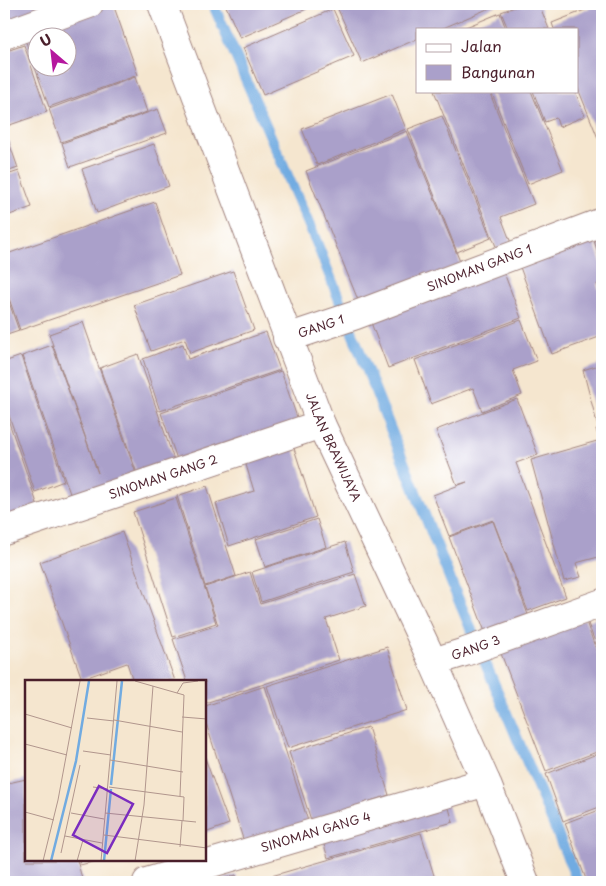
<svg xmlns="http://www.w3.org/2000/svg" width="606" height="886" font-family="'Playpen Sans',sans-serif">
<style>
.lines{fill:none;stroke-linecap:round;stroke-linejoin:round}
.stream{stroke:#71abe1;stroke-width:11}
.building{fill:#aaa0ca;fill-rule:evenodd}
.street-casing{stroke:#a0827d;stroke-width:30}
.secondary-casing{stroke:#a0827d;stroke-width:30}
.street{stroke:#fff;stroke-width:28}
.secondary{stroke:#fff;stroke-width:28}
.labels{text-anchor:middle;stroke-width:4;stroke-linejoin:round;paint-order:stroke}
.street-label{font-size:12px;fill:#4a1f2b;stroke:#fff}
.inset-river{fill:none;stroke:#71abe1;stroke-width:2.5}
.inset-road{fill:none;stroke:#b1968d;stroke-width:1}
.view{fill:#7b2cbf;fill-opacity:0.15;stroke:#7b2cbf;stroke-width:2.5}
.inset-edge{fill:none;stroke:#4a1f2b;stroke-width:2.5}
</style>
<rect width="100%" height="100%" fill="#fff"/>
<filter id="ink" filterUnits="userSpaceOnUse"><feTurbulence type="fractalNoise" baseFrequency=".02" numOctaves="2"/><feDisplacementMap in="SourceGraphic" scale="10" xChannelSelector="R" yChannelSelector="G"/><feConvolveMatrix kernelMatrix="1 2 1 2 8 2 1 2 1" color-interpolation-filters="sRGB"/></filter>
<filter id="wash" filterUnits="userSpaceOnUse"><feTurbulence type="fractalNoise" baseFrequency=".0096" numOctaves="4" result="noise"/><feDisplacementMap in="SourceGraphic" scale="20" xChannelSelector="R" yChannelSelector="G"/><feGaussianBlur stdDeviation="1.12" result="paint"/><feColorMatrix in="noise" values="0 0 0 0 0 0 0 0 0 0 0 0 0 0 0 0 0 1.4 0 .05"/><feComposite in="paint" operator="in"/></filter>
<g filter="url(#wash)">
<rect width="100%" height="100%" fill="#f5e6cf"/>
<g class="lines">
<path class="stream" d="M213,4L316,241L454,589L578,882"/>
</g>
<g id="blocks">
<g class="building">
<path d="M4,4H72L4,28Z"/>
<path d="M100,4H113L138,75L49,107L22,31ZM38,38H68V68H38Z"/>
<path d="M225,4H318L240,38Z"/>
<path d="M344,4H499L441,29H417V39L362,63L337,7Z"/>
<path d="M523,4H539L549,29H508L501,12Z"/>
<path d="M600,4H602V148L577,86V29H554L552,23Z"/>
<path d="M333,9L354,56L263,95L243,48Z"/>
<path d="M500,13L506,29H466V27Z"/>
<path d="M24,45L47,112L7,126L4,116V52Z"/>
<path d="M135,77L147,112L61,142L49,109Z"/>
<path d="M434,91H489L534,204L501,217L511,243L497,249Z"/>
<path d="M491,91H531L563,170L528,184Z"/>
<path d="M533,91H575L585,116L559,127L556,118L545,122Z"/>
<path d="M392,94L406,129L317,165L302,129Z"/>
<path d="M158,109L167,133L70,167L62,143Z"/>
<path d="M442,116L491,238L457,252L408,129Z"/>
<path d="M4,128L18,168L4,173Z"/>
<path d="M407,131L461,264L360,305L306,171Z"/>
<path d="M154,144L169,186L97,213L82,169Z"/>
<path d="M19,171L32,207L4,217V176Z"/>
<path d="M155,202L180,275L20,330L4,284V255Z"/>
<path d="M602,228V258L593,232Z"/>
<path d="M591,232L602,265V282L597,284L602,298V336L552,354L517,259Z"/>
<path d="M503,270L521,318L388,368L370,320Z"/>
<path d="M233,271L254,330L190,353L185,339L151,351L134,305Z"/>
<path d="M4,288L19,331L4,336Z"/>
<path d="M521,320L537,361L513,370L522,395L482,411L473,388L431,404L415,360Z"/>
<path d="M83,322L139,482L74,505L22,356L52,345L98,473L49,334Z"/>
<path d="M266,332L280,370L160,411L143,359L183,344L188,359Z"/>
<path d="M138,354L177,469L140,482L100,368Z"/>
<path d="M21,356L64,481L35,492L4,401V362Z"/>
<path d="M602,364V426L598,427L583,370Z"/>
<path d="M281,371L300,426L180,468L161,413Z"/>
<path d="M517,399L538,455L516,463L566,597L528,611L493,520L449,536L433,495L467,482L457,485L436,430Z"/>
<path d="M4,408L40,512L8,523L4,511Z"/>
<path d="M602,427V450L596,429Z"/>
<path d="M291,439L316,517L229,546L216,503L254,491L243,455Z"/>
<path d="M597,441L602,459V556L576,563L581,577L564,581L531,460Z"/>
<path d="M207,486L236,576L205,586L177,496Z"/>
<path d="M176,498L216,623L173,637L133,512Z"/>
<path d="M317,519L326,547L265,567L256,539Z"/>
<path d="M493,521L530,620L487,637L449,537Z"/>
<path d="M122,532L164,650L175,681H133L127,663L82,679L40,562Z"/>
<path d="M345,542L354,572L261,602L252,572Z"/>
<path d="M250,572L260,604L355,574L366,606L326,619L339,660L205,703V681H187L173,639L218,625L205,587Z"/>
<path d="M602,616V660L587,621Z"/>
<path d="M585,619L602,666V750L546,771L500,651Z"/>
<path d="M387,647L407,710L288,748L267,686Z"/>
<path d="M265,686L308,821L244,842L205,720V706Z"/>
<path d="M368,727L389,795L311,820L289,752Z"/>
<path d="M602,752V806L563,821L546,774Z"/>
<path d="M205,758L229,824L205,833Z"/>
<path d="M26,779V860H77L83,882H4V784Z"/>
<path d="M446,798L453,822L328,858L321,835Z"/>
<path d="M602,809V882H587L565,823Z"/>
<path d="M421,833L436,882H262L261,879Z"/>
<path d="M79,860H100L80,865Z"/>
<path d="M236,875L238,882H212Z"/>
</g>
</g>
</g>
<g filter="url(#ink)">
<use href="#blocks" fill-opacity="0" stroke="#a0827d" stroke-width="1"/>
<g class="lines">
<defs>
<g id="street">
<path d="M4,35L89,4"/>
<path id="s1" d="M287,338L356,315L602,222"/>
<path id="s2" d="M4,531L321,424"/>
<path id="s3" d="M433,662L465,652L602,603"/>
<path id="s4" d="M147,882L486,782"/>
</g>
<g id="secondary">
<path id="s5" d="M162,4L321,424L433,662L486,782L525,882"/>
</g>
</defs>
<use href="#street" class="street-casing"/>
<use href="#secondary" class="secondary-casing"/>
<use href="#street" class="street"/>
<use href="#secondary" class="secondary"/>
</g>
</g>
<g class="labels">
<g class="street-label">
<text dy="4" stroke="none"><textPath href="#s1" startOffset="205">SINOMAN GANG 1</textPath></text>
<text dy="4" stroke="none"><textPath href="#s1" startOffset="36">GANG 1</textPath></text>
<text dy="4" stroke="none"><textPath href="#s5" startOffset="475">JALAN BRAWIJAYA</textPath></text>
<text dy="4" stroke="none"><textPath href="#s2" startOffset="168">SINOMAN GANG 2</textPath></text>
<text dy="4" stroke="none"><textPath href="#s3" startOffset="45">GANG 3</textPath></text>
<text dy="4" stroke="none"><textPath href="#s4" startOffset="176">SINOMAN GANG 4</textPath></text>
</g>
</g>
<g transform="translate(25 680)">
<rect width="181" height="181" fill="#f5e6cf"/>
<path class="inset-river" d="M86,105L97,1M26,181L51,81L64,1M79,181L86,109"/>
<path class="inset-road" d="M110,1L159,15L155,116M152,13L158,3L173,1M0,34L47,48M157,37L182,39M62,38L89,41M89,40L157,52M0,64L42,75M58,71L86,75M85,80L158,92M68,107L83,109M84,107L159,117L158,141M0,132L29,140M46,133L79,139M80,133L171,142M79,155L182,168M40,156L77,163M155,167L157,141M36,173L55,85M18,181L33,120L55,1M52,181L58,160M76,181L92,1M110,181L119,125L128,6"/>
<path class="view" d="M74,106L108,124L82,173L48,155Z"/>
<rect width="181" height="181" class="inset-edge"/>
</g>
<rect width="606" height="886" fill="none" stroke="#fff" stroke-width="20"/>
<rect x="416" y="28" width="162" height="65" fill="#ffffff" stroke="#b7a5aa"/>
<rect x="426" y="44" width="25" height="8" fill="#ffffff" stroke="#b7a5aa"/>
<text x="461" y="52" font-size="15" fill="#4a1f2b">Jalan</text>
<rect x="426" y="65" width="25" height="15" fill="#aaa0ca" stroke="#b7a5aa"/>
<text x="461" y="78" font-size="15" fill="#4a1f2b">Bangunan</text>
<g transform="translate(52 52) rotate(332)"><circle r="24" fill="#ffffff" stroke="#b7a5aa"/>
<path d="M0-4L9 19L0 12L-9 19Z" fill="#b5179e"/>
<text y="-8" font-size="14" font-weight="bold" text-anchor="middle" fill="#4a1f2b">U</text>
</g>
</svg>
